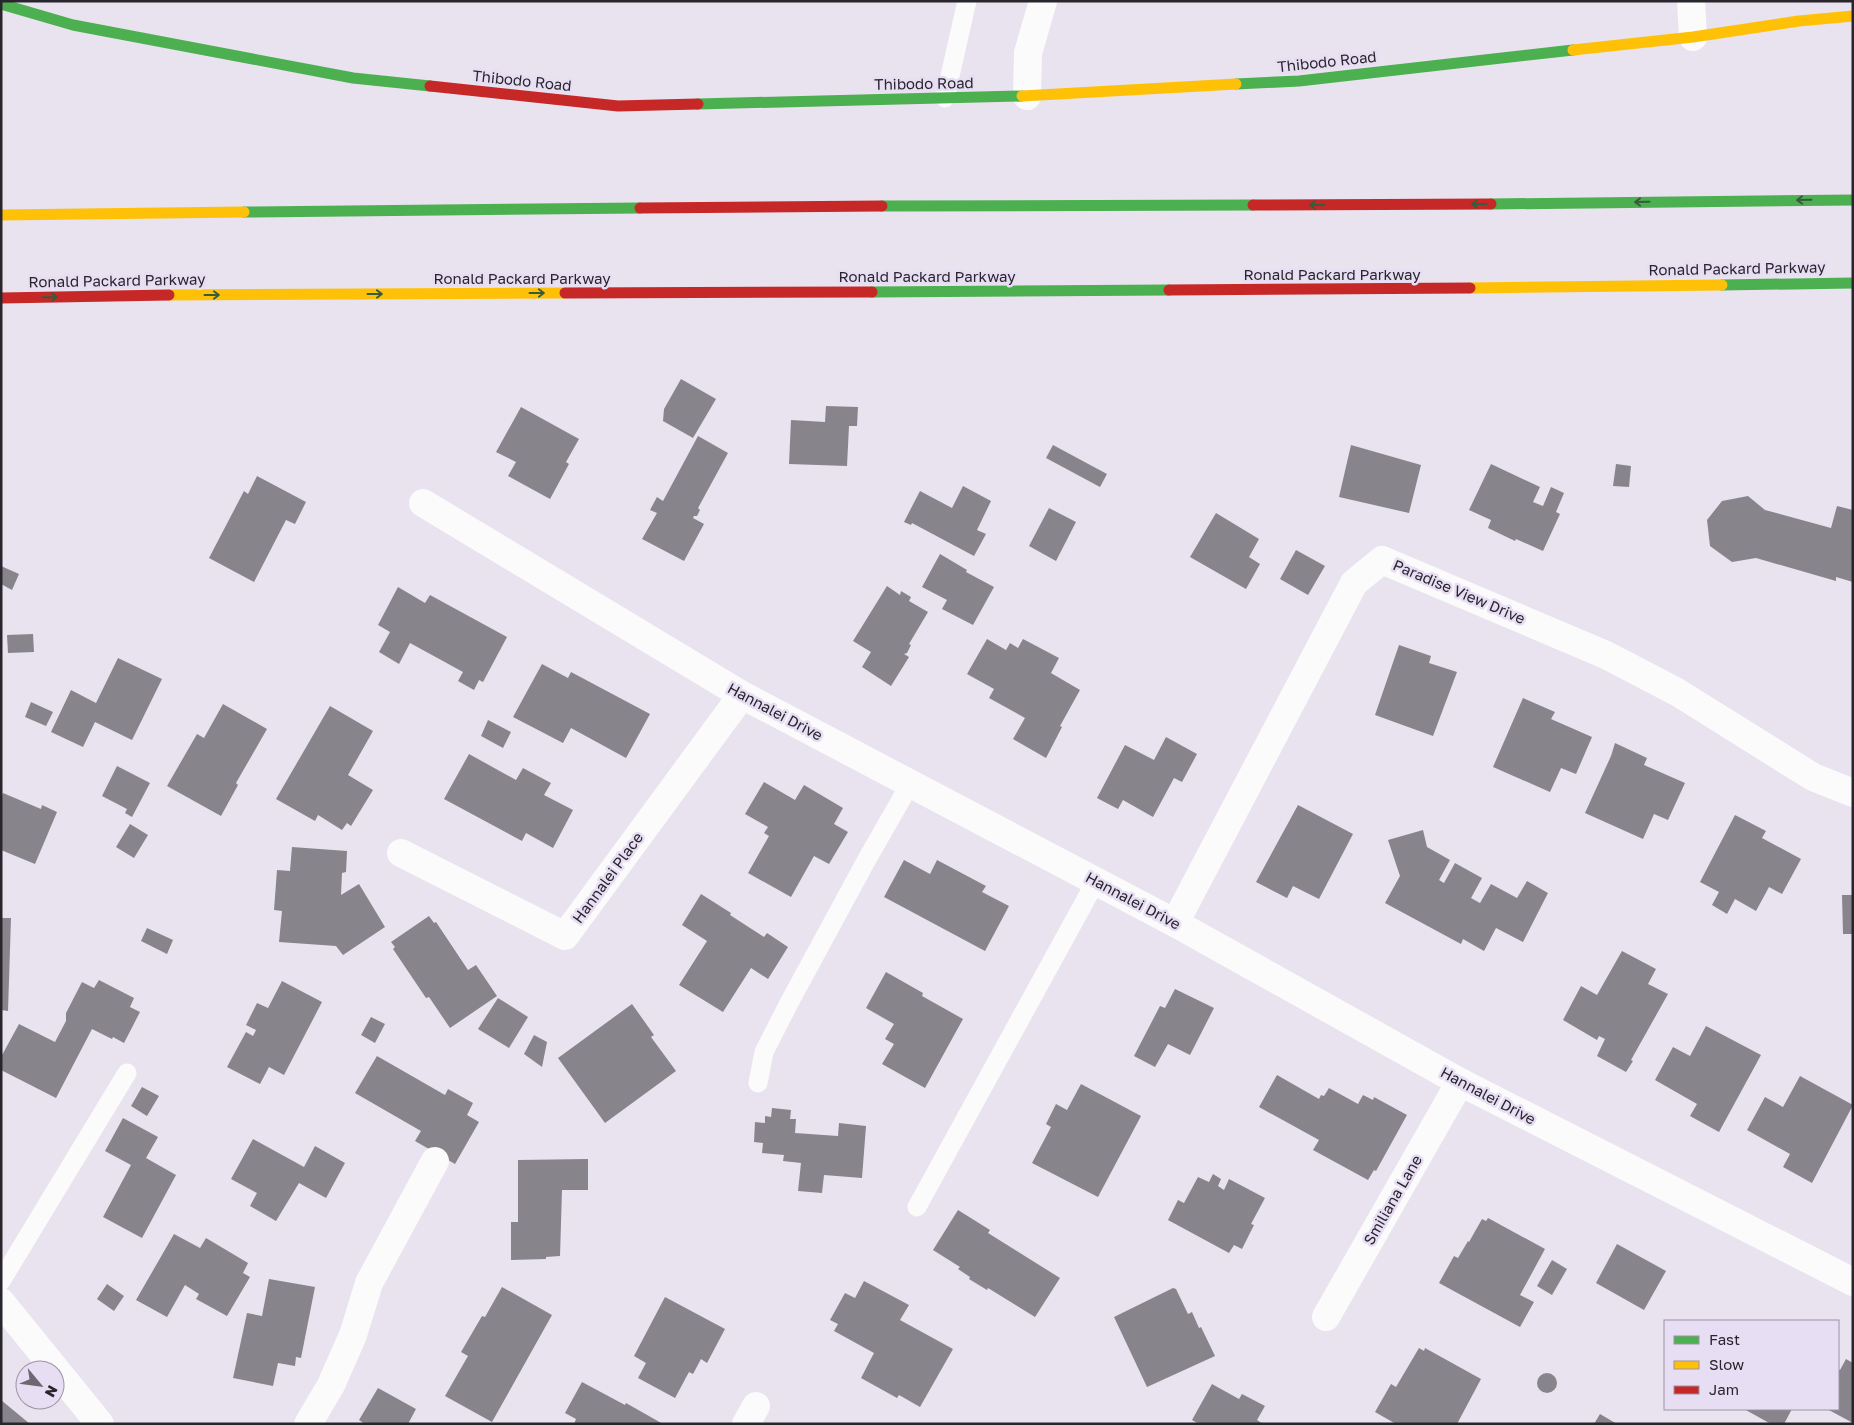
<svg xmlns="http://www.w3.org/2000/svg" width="1854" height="1425" font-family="'Golos Text',sans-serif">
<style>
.building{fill:#88848c}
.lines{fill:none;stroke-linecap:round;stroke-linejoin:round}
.lane{stroke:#fcfbfc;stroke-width:19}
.street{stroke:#fcfbfc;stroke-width:28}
.fast{stroke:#4caf50;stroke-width:11}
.slow{stroke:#ffc107;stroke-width:11}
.jam{stroke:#c62828;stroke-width:11}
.oneway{stroke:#375c3b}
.labels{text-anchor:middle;stroke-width:5;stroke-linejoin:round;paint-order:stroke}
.street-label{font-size:15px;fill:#29252d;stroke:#e7def3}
</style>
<rect width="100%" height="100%" fill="#e8e3ee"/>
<g class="building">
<path d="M681,379L716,399L693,438L663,421L664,409Z"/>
<path d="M826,406L858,407L857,426H849L847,466L789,464L791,420L825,422Z"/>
<path d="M521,407L579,439L566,462L569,464L550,499L508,476L516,462L496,452Z"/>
<path d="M698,436L728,453L698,508L700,510L697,516H694L693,518L704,524L684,561L642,539L657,513L650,510L657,497L663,501Z"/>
<path d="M1053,445L1107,474L1100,487L1046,458Z"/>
<path d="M1351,445L1421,465L1409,513L1339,497Z"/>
<path d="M1491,464L1540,487L1533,502L1543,506L1551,487L1564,493L1556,512L1560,514L1543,551L1516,539L1515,541L1488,528L1491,520L1469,510Z"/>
<path d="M1616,464L1631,466L1629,487L1613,486Z"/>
<path d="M257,476L306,502L295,524L286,520L254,582L209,558L244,491L248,494Z"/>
<path d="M963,486L991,501L977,530L986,534L974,556L912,523L911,525L904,522L920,491L952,508Z"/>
<path d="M1748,496L1765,510L1831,528L1837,506L1853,510V582L1836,577V581L1756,558L1732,562L1710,546L1707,520L1722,501Z"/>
<path d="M1049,508L1076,522L1056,561L1029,546Z"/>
<path d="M1216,513L1259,539L1249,557L1260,564L1246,589L1190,557Z"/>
<path d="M1296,550L1325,566L1308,595L1280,579Z"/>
<path d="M940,554L967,570L966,572L994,587L973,625L942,609L947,600L922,587Z"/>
<path d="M1,566L19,574L12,590L1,584Z"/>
<path d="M887,586L900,595L901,591L911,597L909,601L928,612L909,644L911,645L907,653L904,654L909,657L891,686L862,667L871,652L853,641Z"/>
<path d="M398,587L425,603L430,595L507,637L483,682L479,680L474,690L458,681L463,672L410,643L399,664L379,652L390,632L378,625Z"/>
<path d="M33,634L34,652L8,653L7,635Z"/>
<path d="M987,639L1006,650L1010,643L1018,648L1023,639L1059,658L1051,673L1080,690L1060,726L1062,727L1046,758L1013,739L1025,718L989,698L994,689L967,674Z"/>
<path d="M1399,645L1431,656L1429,663L1457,672L1433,736L1375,715Z"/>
<path d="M118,658L162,679L132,740L95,722L83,747L51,732L71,690L96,703Z"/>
<path d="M542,664L568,678L571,672L650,714L626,758L571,728L563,743L513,717Z"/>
<path d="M1523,698L1555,712L1551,719L1592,737L1576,774L1561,768L1550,792L1493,767Z"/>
<path d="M31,702L53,712L46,726L25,717Z"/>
<path d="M223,704L267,729L236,783L238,785L221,816L167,786L197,734L204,738Z"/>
<path d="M330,706L373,731L348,775L373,790L351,826L347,823L342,830L318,815L315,821L276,799Z"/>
<path d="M488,720L511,732L503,748L481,736Z"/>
<path d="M1166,737L1197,754L1182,782L1174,778L1153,817L1123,800L1118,809L1097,798L1125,745L1154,760Z"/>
<path d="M1615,743L1647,758L1644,765L1685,783L1668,820L1654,814L1643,839L1585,813L1611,756Z"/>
<path d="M469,754L516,780L523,768L551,783L544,795L573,810L553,848L526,833L522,841L444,799Z"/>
<path d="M117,766L150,783L132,817L125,813L127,809L102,796Z"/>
<path d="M764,782L795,800L804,785L843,808L834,824L848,832L829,864L814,856L791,897L748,873L769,836L764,833L768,827L745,814Z"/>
<path d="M3,793L41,809L42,805L57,812L35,864L1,850V798Z"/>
<path d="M1298,805L1353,834L1319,899L1293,886L1287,898L1256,882Z"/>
<path d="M1735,815L1766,831L1762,838L1801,859L1782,894L1769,887L1756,911L1735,899L1727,914L1712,905L1719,892L1700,882Z"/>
<path d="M130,824L148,835L134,858L116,847Z"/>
<path d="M1423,830L1427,847L1450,860L1439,880L1444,883L1455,863L1482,878L1471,898L1480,903L1491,884L1517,898L1527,881L1548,893L1523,942L1496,928L1484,951L1463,939L1461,944L1385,903L1400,876L1388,840Z"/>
<path d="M292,847L347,851L346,872L342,873L341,895L359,884L385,927L343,955L336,946L279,942L282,911L274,910L277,870L290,871Z"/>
<path d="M904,860L930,874L937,860L986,886L982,892L1009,906L985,951L884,897Z"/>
<path d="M701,894L731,913L730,915L764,937L767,933L788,947L768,979L751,968L723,1012L679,985L707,941L682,925Z"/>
<path d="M1842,895H1853V934H1843Z"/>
<path d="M429,916L434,923L436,922L468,970L476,965L497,996L450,1028L429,997L426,998L393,949L395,947L391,942Z"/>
<path d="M1,918H11L8,1011L1,1010Z"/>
<path d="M147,928L173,940L167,954L141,941Z"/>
<path d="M1622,951L1656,969L1648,984L1668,994L1631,1060L1633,1061L1626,1072L1597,1056L1605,1039L1599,1036L1597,1040L1563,1020L1581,986L1597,995Z"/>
<path d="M886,972L923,993L922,996L963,1019L925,1088L882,1064L894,1044L885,1039L894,1024L866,1008Z"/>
<path d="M99,980L134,998L130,1007L140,1012L124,1043L113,1037L112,1039L92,1029L56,1098L1,1070V1057L19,1024L55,1042L66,1021V1013L82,982L94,988Z"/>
<path d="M282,981L322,1002L284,1075L269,1067L260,1084L227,1067L246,1032L253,1036L256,1030L246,1025L257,1003L268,1008Z"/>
<path d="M1175,989L1214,1008L1190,1055L1168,1044L1155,1067L1134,1056L1160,1006L1165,1008Z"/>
<path d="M498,998L528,1017L509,1048L478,1029Z"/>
<path d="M632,1004L654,1035L651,1037L676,1071L605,1123L558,1058Z"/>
<path d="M371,1017L385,1024L375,1043L361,1035Z"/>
<path d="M1706,1026L1761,1055L1719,1132L1690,1116L1697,1104L1655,1080L1673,1047L1690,1056Z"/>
<path d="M534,1035L547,1042L542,1067L524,1054Z"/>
<path d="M377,1056L445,1095L448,1089L473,1103L467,1115L479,1122L455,1164L415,1141L421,1131L355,1093Z"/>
<path d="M1277,1075L1319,1099L1321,1095L1324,1096L1329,1088L1358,1104L1363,1095L1373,1100L1374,1097L1407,1115L1376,1171L1374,1170L1368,1180L1313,1150L1319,1140L1259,1107Z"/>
<path d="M1800,1076L1853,1105L1812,1183L1783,1167L1790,1154L1747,1130L1765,1097L1783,1107Z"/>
<path d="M1081,1084L1141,1116L1098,1197L1032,1163L1051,1127L1046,1124L1056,1104L1067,1110Z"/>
<path d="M142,1087L159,1096L147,1116L131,1106Z"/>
<path d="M772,1108L791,1110L790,1119H796L795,1133L838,1136L839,1123L866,1126L862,1178L824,1175L822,1193L798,1191L801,1163L783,1161L784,1155L762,1153L763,1143L754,1142L755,1122L765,1123V1116L771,1117Z"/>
<path d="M123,1118L158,1137L146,1158L176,1175L142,1238L103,1217L131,1165L105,1151Z"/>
<path d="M253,1139L304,1167L315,1146L345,1163L326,1198L299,1183L276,1221L250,1206L257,1193L231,1179Z"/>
<path d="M588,1159V1190H562L560,1256L546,1257V1259L511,1260V1222H518V1160Z"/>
<path d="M1213,1174L1221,1179L1218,1186L1224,1190L1229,1179L1265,1198L1251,1224L1254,1225L1242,1249L1234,1245L1229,1253L1168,1220L1178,1200L1184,1203L1198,1177L1209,1182Z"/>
<path d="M958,1210L990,1230L988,1233L1060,1278L1035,1317L988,1288L987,1290L969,1279L970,1277L958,1269L960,1267L933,1250Z"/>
<path d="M1488,1218L1545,1249L1520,1295L1534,1302L1520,1327L1439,1283L1454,1256L1458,1258L1468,1241L1469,1242L1482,1219L1486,1221Z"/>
<path d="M174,1234L200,1248L206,1238L248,1263L243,1273L250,1277L227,1316L196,1299L199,1294L185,1285L167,1317L136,1300Z"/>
<path d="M1617,1244L1666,1271L1644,1310L1596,1283Z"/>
<path d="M1552,1260L1567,1269L1552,1295L1537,1286Z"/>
<path d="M269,1279L315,1287L301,1358L296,1357L295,1366L278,1363L273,1386L233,1378L247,1313L262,1316Z"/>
<path d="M864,1281L909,1305L900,1320L953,1349L920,1407L899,1395L897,1398L861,1378L874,1353L834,1331L838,1324L830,1320L845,1293L855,1298Z"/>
<path d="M107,1284L124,1296L114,1311L97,1299Z"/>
<path d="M502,1287L552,1315L492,1422L445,1396L468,1356L461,1352L482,1316L485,1317Z"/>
<path d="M1173,1288L1176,1289L1188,1314L1192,1312L1199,1328L1201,1327L1215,1356L1147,1387L1114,1317Z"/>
<path d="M665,1297L725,1329L707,1363L701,1359L693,1374L689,1372L675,1398L638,1378L646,1363L634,1356Z"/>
<path d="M1419,1348L1424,1351L1425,1348L1481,1379L1457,1424H1396L1375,1412L1391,1384L1396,1387Z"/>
<path d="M1846,1359L1853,1363V1423L1827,1409H1838V1369L1840,1370Z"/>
<circle cx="1547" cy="1383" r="10"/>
<path d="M582,1382L625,1405L626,1403L663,1424H574L576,1419L565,1413Z"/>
<path d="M1212,1384L1239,1399L1242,1394L1265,1406L1257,1420L1263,1424H1199L1192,1420Z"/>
<path d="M378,1388L416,1409L408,1424H365L359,1420Z"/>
<path d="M1,1400L30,1424H1Z"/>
<path d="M1744,1409H1792L1784,1424H1771Z"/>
<path d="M1600,1414L1617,1424H1594Z"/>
</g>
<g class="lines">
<g class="lane">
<path d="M945,98L967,1"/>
<path d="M758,1083L764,1052L789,1003L866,861L910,784"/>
<path d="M917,1207L1096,881"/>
<path d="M1,1281L127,1073"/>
</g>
<g class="street">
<path d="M1691,1L1693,37"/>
<path d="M1027,96L1028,53L1043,1"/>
<path d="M423,503L742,695L1175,923L1460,1082L1853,1282"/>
<path d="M401,853L565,936L742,695"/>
<path d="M1175,923L1354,583L1382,560L1606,655L1677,692L1813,777L1853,793"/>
<path d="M1,1302L100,1424"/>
<path d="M1326,1317L1460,1082"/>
<path d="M308,1424L331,1385L353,1335L369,1283L435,1161"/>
<path d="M746,1424L756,1406"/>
</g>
<g class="fast">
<path d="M1,4L73,25L353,78L430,86"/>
<path d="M1236,84L1299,81L1573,50"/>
<path d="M698,104L1022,96"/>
<path d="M1491,204L1853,200"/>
<path d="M882,206L1253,205"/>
<path d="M244,212L640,208"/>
<path d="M1722,285L1853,283"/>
<path d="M872,292L1169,290"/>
</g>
<g class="slow">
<path d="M1573,50L1693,37L1799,21L1853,16"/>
<path d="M1022,96L1236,84"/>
<path d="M1,215L244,212"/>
<path d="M1470,288L1722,285"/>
<path d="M169,295L565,293"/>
</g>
<g class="jam">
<path d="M430,86L618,106L698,104"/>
<path d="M1253,205L1491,204"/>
<path d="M640,208L882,206"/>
<path d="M1169,290L1470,288"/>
<path d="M565,293L872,292"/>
<path d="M1,298L169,295"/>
</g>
</g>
<defs><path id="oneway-shaft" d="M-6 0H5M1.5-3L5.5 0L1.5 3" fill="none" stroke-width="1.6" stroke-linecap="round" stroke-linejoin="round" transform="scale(1.25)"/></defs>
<g class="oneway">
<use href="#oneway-shaft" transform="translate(1804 200) rotate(179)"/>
<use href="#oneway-shaft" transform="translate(1642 202) rotate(179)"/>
<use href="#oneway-shaft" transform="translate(1479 204) rotate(180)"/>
<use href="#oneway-shaft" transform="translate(1317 205) rotate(180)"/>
<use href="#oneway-shaft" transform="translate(537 293)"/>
<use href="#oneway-shaft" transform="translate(375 294)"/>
<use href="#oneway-shaft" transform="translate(212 295)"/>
<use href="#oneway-shaft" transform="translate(50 297) rotate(-1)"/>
</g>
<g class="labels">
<g class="street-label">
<text transform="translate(1327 62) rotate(-6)" y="5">Thibodo Road</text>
<text transform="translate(522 81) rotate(6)" y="5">Thibodo Road</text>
<text transform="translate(924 84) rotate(-1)" y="5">Thibodo Road</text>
<text transform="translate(1737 269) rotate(-1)" y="5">Ronald Packard Parkway</text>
<text x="1332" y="280">Ronald Packard Parkway</text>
<text x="927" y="282">Ronald Packard Parkway</text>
<text x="522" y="284">Ronald Packard Parkway</text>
<text transform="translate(117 281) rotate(-1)" y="5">Ronald Packard Parkway</text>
<text transform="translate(1459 592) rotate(23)" y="5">Paradise View Drive</text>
<text transform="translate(775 712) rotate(28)" y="5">Hannalei Drive</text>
<text transform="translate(608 878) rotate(-54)" y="5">Hannalei Place</text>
<text transform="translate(1133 901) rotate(28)" y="5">Hannalei Drive</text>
<text transform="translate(1488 1096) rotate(28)" y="5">Hannalei Drive</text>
<text transform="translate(1393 1200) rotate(-60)" y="5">Smiliana Lane</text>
</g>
</g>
<rect width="1854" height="1425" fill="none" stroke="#29252d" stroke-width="5"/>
<rect x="1664" y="1320" width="175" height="90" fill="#e7def3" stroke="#9b94a4"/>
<rect x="1674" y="1336" width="25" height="8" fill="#4caf50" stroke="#9b94a4"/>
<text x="1709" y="1345" font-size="15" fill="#29252d">Fast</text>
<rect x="1674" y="1361" width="25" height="8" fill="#ffc107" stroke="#9b94a4"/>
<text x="1709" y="1370" font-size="15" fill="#29252d">Slow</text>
<rect x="1674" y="1386" width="25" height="8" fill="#c62828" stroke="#9b94a4"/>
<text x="1709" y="1395" font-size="15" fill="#29252d">Jam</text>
<g transform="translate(40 1385) rotate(119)"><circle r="24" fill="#e7def3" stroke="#9b94a4"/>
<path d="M0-4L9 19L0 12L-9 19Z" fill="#6c6871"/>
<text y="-8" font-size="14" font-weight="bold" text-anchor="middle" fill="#29252d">N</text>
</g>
</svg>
